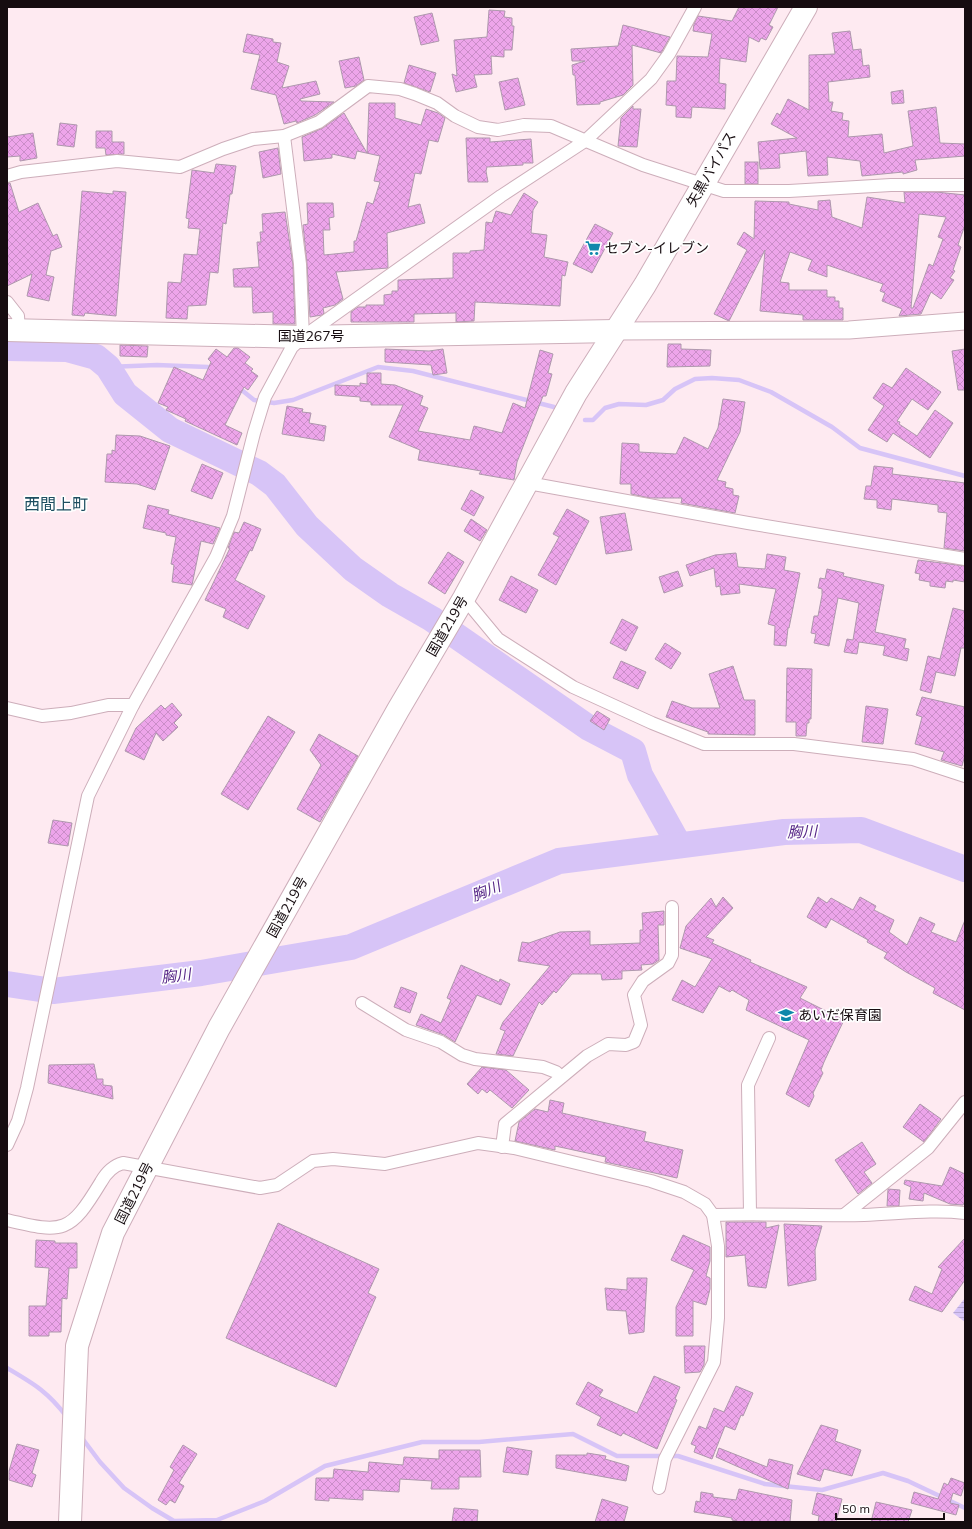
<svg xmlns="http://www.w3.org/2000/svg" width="972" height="1529" font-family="Mulish,'Noto Sans JP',sans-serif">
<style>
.water{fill:url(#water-rules)}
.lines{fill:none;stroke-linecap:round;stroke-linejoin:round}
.stream{stroke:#d7c4f7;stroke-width:4.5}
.river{stroke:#d7c4f7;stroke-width:26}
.building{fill:url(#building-cross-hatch);stroke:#ae98ad;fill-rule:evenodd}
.street-casing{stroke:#cdaeba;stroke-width:14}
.secondary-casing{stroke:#cdaeba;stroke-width:19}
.highway-casing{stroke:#cdaeba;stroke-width:24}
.street{stroke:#fff;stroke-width:12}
.secondary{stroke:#fff;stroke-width:17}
.highway{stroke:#fff;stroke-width:22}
.labels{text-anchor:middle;stroke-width:3.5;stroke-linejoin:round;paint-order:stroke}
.street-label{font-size:14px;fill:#160c10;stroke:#fefefe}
.poi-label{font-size:14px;fill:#160c10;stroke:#fefefe;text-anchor:start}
.water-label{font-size:15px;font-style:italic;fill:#562687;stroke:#fefefe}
.quarter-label{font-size:16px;fill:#1d4e60;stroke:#fefefe}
</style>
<defs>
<pattern id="water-rules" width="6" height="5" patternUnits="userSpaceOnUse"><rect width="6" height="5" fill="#d7c4f7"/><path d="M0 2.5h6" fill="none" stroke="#b8a7d3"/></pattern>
<pattern id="building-cross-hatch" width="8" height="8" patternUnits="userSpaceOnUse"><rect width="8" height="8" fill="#eda5ea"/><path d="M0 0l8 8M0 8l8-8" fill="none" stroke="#ca8dc8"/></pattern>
</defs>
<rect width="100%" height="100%" fill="#feeaf1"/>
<path class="water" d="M965,1298V1322L953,1313Z"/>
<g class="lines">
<g class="stream">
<path d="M108,367L157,365L208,367L214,371"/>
<path d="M238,387L254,400L274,403L293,400L378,367L413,371L554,407"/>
<path d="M585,420H593L605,408L619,404L646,405L663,400L675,389L695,379L712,378L739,380L771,392L832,427L860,448L965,476"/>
<path d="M7,1368C34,1384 47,1391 67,1417"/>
<path d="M82,1438L100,1462L124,1488L152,1508L174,1521L217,1520L265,1501L325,1466L422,1442H479L573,1434L617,1456H678L765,1484L822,1490L883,1473L908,1481L965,1508"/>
</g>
<g class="river">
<path d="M7,348L67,349L96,357L108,367L125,394L170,430L259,473L275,485L307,526L353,569L390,595L432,619L589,728L633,751L640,775L679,845"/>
<path d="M7,984L53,991L201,973L351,947L559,861L784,832L861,830L965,869"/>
</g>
</g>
<g class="building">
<path d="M739,7H778L769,25L773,27L766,40L761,38L759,42L749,37L746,62L720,58L719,83L726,84L725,109L692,107L691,118L676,117V106L666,105L667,81H676L677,56L708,57L712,34L693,31L694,24L698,16L732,21Z"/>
<path d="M489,10L505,11L504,17L512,18V26H514L512,50H504V57L491,56L492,74L474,75L477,87L456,92L452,74L457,76L454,40L487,37Z"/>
<path d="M432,13L439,41L421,45L414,17Z"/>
<path d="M623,25L670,37L661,53L632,45L633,85L623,95L600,102V104L577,105L575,75H573L572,65L585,61H572L571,49L618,46Z"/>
<path d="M850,31L853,50L861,49L863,66L869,65L870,77L828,82L829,102H833L831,111L843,113L842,120L849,121L848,137L882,134L884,153L913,146L908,111L936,107L940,143L965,144V156L915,160L917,170L903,174V172L862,176L860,161L827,157L828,175L808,176L806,151L779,154L780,168L760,169L758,142L797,138L771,124L777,113L780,115L788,99L809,110V55L835,54L832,33Z"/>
<path d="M247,34L273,39V42L281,43L277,62L289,66L282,88L316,81L320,94L300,99L301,101L334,102L315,115L297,123L296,121L284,124L276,95L251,89L260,55L243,52Z"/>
<path d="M359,57L364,80L356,86L345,88L339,61Z"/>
<path d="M409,65L436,73L430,92L404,83Z"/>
<path d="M518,78L525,105L505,110L499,82Z"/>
<path d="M903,90L904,103L892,104L891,92Z"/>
<path d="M369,103H395V118L421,125L426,109L438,113L445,118L438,142L429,140L421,174L415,173L408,207L420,204L425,223L387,233L388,268L336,272L343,299L335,305L323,308L324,313L322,315L310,317L307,264L303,225L308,224L307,203H333L334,217L329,218L330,230H323L324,255L354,252V241H356L367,202L373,204L380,182L374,181L380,156L357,151L355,159L332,154V158L304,161L302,137L323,128L344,113L367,153Z"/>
<path d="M633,106V109H641L637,147L618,146L621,118Z"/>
<path d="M60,123L77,125L74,147L57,145Z"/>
<path d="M96,131H112V142H124V154L106,155L105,148H96Z"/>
<path d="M33,133L37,158L20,161V156L7,157V137Z"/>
<path d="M466,138H490V142L531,139L533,163H523V165L487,167L486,171L488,182H468Z"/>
<path d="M278,148L281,174L263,178L259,152Z"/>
<rect x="745" y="162" width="13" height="22"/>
<path d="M216,164L236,166L232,194H230L226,224L223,223L218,273L210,272L206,305L188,306L187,319L166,318L168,282L181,283L184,254L197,255L200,229L188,228L189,219L186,218L192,170L214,173Z"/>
<path d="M7,183H10L19,212L38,203L53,236L57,234L62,247L51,251L46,275L54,277L49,301L27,296L32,274L7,286Z"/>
<path d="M82,191L113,194V191L126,192L116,316L85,313L84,316L72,315Z"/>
<path d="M904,192H936L965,195V225L958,245L961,247L953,270L955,271L950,278L954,280L941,299L931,292L921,314L899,316L902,309L882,301L885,293L880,291L883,284L827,265V277L808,270L812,260L790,252L780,282L789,283V290H827V297H835V301H839V308H843V320H803V315L760,311L765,250L729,321L714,314L747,250L737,244L744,232L754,239L755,201L789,202V204L818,210V201L830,200L832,217L862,228L867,197L905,203ZM919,214L946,217L938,237L943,239L933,266L929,264L913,308H911Z"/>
<path d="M524,193L538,202L533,210L531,233L547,235L544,257L568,262L565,276L562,275L560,306L475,302L474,321L456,322V313L414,314V322H351V312L358,307H366V305H384V295L392,294V291H398V280L453,278V253H470V251L484,250L486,222L492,223L496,211L511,215Z"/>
<path d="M285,212L293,265L295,324H273V312L253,313L252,287H234L233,269L259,267L257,242H261L260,232H263L262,214Z"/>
<path d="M595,224L613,233L592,273L573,264Z"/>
<path d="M668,344H681V349L711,350L710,366L667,367Z"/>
<path d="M120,345L148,346L147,357L120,356Z"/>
<path d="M234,348H238L250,357L245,363L253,369L251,371L258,376L248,390L244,387L225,425L242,433L237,445L185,421L186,419L166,410L168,407L158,403L174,367L203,380L211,362L208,359L216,349L227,357Z"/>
<path d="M385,349L429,351L443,349L447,373L433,375L431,365L385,362Z"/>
<path d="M965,349V390H958L952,351Z"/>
<path d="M540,350L553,354L548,373L552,374L546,396H543L517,462L514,480L479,474L481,471L418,460L420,450L389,437L403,405H371V402L360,401V397L335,395V385L360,386V383L367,384V373H381V384L395,385L423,396L420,405L428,408L418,431L470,440L474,426L502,433L513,403L525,408Z"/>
<path d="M906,368L941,392L928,410L912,399L897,421L900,422L899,424L917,436L935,410L953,423L930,458L893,433L887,442L868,430L884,406L873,398L883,383L892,388Z"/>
<path d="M723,399L745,402L740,432L717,480L726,482L725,487L733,489V495L739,496L735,513L681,503L682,498H650L631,494V484H620L622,443L639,444V452L676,454L684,437L708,449L718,428Z"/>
<path d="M287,406L303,409L302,412L311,413L309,423L326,426L324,441L282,434Z"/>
<path d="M116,435L140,436L170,446L155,490L137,484L105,482L107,454H112V450L115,451Z"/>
<path d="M202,464L223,473L212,499L191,491Z"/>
<path d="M874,466L893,468L892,474L965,483V551L944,548L947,513L938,512V505L892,499L891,510L877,508V500L864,499L866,486H871Z"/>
<path d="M471,490L484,497L474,516L461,509Z"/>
<path d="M148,505L169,510L168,514L220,528L213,544L201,541L192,585L172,582L174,565L171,564L176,537L166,535V533L143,528Z"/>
<path d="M567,509L589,521L556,585L538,575L559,537L553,534Z"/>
<path d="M625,513L632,550L606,554L600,517Z"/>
<path d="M471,519L487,530L480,541L464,531Z"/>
<path d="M244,522L261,529L252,551L250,550L235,580L265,596L248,629L223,617L226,609L205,600L230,548H228L234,532L239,533Z"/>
<path d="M448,552L464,562L445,594L428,583Z"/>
<path d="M736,553L738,567L765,569L767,554L786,557L784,570L800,573L789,628H788L786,646L774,645L775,626L768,624L776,589L739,584L740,593L721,595L720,586L716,587L714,568L690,576L686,565L715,555Z"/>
<path d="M918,560L965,566V582L953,580V582L946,581L945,588L930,586V582L919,580L920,574L915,573Z"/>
<path d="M827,569L844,573L843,576L884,585L875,632L906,639L904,648L909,649L907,661L883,655L885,646L859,642L857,654L844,652L847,639L853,640L859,603L838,598L829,646L814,643L816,634L811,633L814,616H818L822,595V589L818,588L820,578L825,579Z"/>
<path d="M678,571L683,586L664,593L659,577Z"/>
<path d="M511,576L538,590L526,613L499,600Z"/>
<path d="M953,608L965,611V648H961L955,676L936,672L931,693L920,690L928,656L940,659Z"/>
<path d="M622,619L638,627L626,651L610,643Z"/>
<path d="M665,643L681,653L671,669L655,659Z"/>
<path d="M621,661L646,672L638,689L613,678Z"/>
<path d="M733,666L744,700H755V735L708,734V732L666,717L672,701L692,708H720L709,674Z"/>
<path d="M787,668L812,669L811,719H809V723H807L806,736H796V722H786Z"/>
<path d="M922,697L965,707V755L962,766L941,760L944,752L915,744L922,717L916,715Z"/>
<path d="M172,703L182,715L174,723L178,727L163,741L156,733L144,760L125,751L136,728L161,705L165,709Z"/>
<path d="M866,706L888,709L883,744L862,742Z"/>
<path d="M597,711L610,719L604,730L590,721Z"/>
<path d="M268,716L295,732L248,810L221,794Z"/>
<path d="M319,734L358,756L320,822L297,809L321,765L310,750Z"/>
<path d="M53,820L72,823L68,846L48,843Z"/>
<path d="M723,897L733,908L706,937L714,940L712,943L751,960L750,962L807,987L800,998L844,1020L824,1062L821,1070L823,1073L813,1093L814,1096L809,1107L786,1094L809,1040L746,1010L749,1000L732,990L730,992L719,986L703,1013L672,1000L682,980L695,987L712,959L680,948L686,926L711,898L716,907Z"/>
<path d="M818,897L827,903L831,898L853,910L860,897L876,906L874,910L894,920L889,932L907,945L920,917L935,924L931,932L956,942L965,920V1010L933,993L935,988L906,972L884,958L887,953L867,942L868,940L831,919L826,928L807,917Z"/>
<path d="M664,911V925H658L659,960L653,964L641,965L642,970L622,971V979L602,980L601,974H572L556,993L554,991L542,1005L539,1002L513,1056L496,1054L505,1031L500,1029L503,1022L550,966L518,961L522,942L529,943L560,932L590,931V945L640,943V930H643L642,913Z"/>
<path d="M461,965L499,982L500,979L510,984L501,1005L477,995L455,1042L444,1035L416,1025L421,1014L441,1023L451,1000L447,998Z"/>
<path d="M401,987L417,993L410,1013L394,1007Z"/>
<path d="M94,1064L97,1079H103V1085L112,1086L113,1099L48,1083L49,1065Z"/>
<path d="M482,1067L506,1070L529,1090L512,1108L490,1090L487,1093L482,1089L478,1094L467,1084Z"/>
<path d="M550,1100L564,1103L562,1113L646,1132L644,1141L683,1150L677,1178L605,1162L606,1157L555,1146V1150L515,1141L519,1122L535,1109L548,1112Z"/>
<path d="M920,1104L941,1119L924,1142L903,1127Z"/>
<path d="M862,1142L876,1164L864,1172L872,1183L858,1194L835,1160Z"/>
<path d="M950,1167L965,1174V1201L963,1205L950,1204L924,1193L923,1201L909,1199L911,1187L904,1184L905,1180L942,1186Z"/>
<path d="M888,1189L900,1190L899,1206H887Z"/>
<path d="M726,1222H766V1228L779,1225L766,1288L748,1286L745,1255L726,1257Z"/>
<path d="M278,1223L379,1269L368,1293L376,1297L336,1387L226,1338Z"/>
<path d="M784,1224L822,1226L815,1250L816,1280L788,1286Z"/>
<path d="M683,1235L710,1247V1261L706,1276L710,1278V1289L706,1305L693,1301V1336H676V1307L694,1270L671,1260Z"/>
<path d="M965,1238V1280L942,1312L909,1300L915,1286L932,1294L942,1269L938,1267Z"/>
<path d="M36,1240L55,1241V1243H77V1268H69L67,1299L62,1298L61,1332H49V1336H29V1306H46L49,1268L35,1267Z"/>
<path d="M627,1278H647L644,1332L629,1334L626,1311L607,1310L605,1288L627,1290Z"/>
<path d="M684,1346H705L704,1365L700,1372L685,1373Z"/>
<path d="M654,1376L680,1387L675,1399L677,1400L657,1449L623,1433L621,1436L597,1425L601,1417L576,1404L588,1382L603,1390L599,1396L637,1413Z"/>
<path d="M736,1386L753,1393L743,1416L741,1415L735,1430L725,1426L712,1459L694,1452L696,1446L691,1444L699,1426L706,1429L714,1408L724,1412Z"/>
<path d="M821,1425L838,1430L835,1441L861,1450L852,1476L824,1469L820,1481L797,1474Z"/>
<path d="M17,1444L39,1450L32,1473L36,1475L32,1487L9,1480V1471Z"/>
<path d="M183,1445L197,1454L179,1483L184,1486L175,1503L170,1500L166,1505L158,1500L174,1470L170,1467Z"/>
<path d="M507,1447L532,1451L528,1475L503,1472Z"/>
<path d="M719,1448L767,1467L769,1459L793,1465L788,1489L716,1457Z"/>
<path d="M439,1450H480L481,1477H459V1489H431L432,1481L400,1479L399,1492L363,1490V1500L329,1498V1501L315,1500L316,1478H333L334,1469L368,1472L369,1462L403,1465L404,1457L439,1459Z"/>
<path d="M587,1453L606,1456L605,1459L629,1466L626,1481L556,1468V1455H587Z"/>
<path d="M951,1478L965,1483L961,1496L953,1493L950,1503L959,1505L956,1515L911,1503L914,1492L938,1499L944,1483L948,1485Z"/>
<path d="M739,1489L792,1500L790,1522H740L732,1520V1518L694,1512L696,1501L700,1502L701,1492L713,1494V1497L736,1500Z"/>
<path d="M817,1493L842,1499L836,1522H818L819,1516L812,1514Z"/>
<path d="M602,1499L628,1507L624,1522H595Z"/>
<path d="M876,1502L912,1510L908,1522H871Z"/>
<path d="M454,1508L478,1510L477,1522H452Z"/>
</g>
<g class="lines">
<defs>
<g id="street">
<path d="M284,136L300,264L303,337"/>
<path d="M7,176L21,172L117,161L180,167L223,149L253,139L284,136L319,122L368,86L400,89L415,94L437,103L455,116L478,127L498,130L524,125L551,126L643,165L724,191H789L891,185H965"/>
<path d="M7,302L18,316L19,330"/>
<path d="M528,483L748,523L965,559"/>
<path d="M464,598L498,639L573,687L652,723L704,744H794L913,759L965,776"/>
<path d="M7,708L42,716L71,713L108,705H133"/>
<path d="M362,1003L406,1030L441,1042L462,1055L475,1059L543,1067L556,1072L561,1077"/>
<path d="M7,1145L18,1121L27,1088L88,796L133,705L216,557L233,516L254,433L265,397L292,347L303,337L501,196L585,141L651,79L669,54L695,7"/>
<path d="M502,1147L505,1124L587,1056L608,1044L626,1045L634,1042L641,1025L634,995L643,981L668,963L672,955V907"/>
<path d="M750,1213L748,1085L769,1038"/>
<path d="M713,1215C764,1213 814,1216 864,1215C897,1214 932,1209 965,1213"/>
<path d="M844,1215L928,1148L965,1102"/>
<path d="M7,1220C64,1234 70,1233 101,1182C106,1173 112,1166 123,1163L260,1188L277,1185L313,1161L333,1159L385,1164L478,1143L514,1148L651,1181L684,1192L705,1204L713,1215L718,1246V1318L714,1362L665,1459L659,1488"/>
</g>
<path id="secondary" d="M615,331L849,330L965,321"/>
<g id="highway">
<path d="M7,330L303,337L615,331"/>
<path d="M70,1522L77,1346L113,1233L219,1028L398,710L464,598L576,393L645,285L806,7"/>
</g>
</defs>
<use href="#street" class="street-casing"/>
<use href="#secondary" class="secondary-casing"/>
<use href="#highway" class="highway-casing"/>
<use href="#street" class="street"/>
<use href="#secondary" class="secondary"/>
<use href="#highway" class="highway"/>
</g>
<defs>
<symbol id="supermarket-bare" viewBox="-9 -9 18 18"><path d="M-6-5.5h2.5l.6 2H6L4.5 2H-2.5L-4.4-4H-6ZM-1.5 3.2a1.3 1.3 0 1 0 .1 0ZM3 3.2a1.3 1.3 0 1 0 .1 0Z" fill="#0e87ab" stroke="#fefefe" stroke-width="2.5" paint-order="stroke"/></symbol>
<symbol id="school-bare" viewBox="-9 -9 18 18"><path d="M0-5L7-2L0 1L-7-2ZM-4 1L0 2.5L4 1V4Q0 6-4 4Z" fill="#0e87ab" stroke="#fefefe" stroke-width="2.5" paint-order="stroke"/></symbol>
</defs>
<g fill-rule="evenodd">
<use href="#supermarket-bare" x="582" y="237" width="22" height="22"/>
<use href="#school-bare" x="775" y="1004" width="22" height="22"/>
</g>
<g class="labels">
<g class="street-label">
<text transform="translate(711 169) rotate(-60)" y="5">矢黒バイパス</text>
<text x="311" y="341">国道267号</text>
<text transform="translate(447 626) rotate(-60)" y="5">国道219号</text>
<text transform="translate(287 907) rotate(-61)" y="5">国道219号</text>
<text transform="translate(134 1193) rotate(-63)" y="5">国道219号</text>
</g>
<g class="poi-label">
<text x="605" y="253">セブン-イレブン</text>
<text x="798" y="1020">あいだ保育園</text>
</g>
<g class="water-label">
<text transform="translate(802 832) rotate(-2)" y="5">胸川</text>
<text transform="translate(486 891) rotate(-22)" y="5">胸川</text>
<text transform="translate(176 976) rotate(-7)" y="5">胸川</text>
</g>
<g class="quarter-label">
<text x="56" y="510">西間上町</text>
</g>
</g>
<rect width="972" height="1529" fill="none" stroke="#160c10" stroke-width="16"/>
<path d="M836 1513v6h108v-6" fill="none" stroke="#160c10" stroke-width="2"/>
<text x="842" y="1513" font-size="12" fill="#160c10" stroke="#fefefe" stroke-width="3" paint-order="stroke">50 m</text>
</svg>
